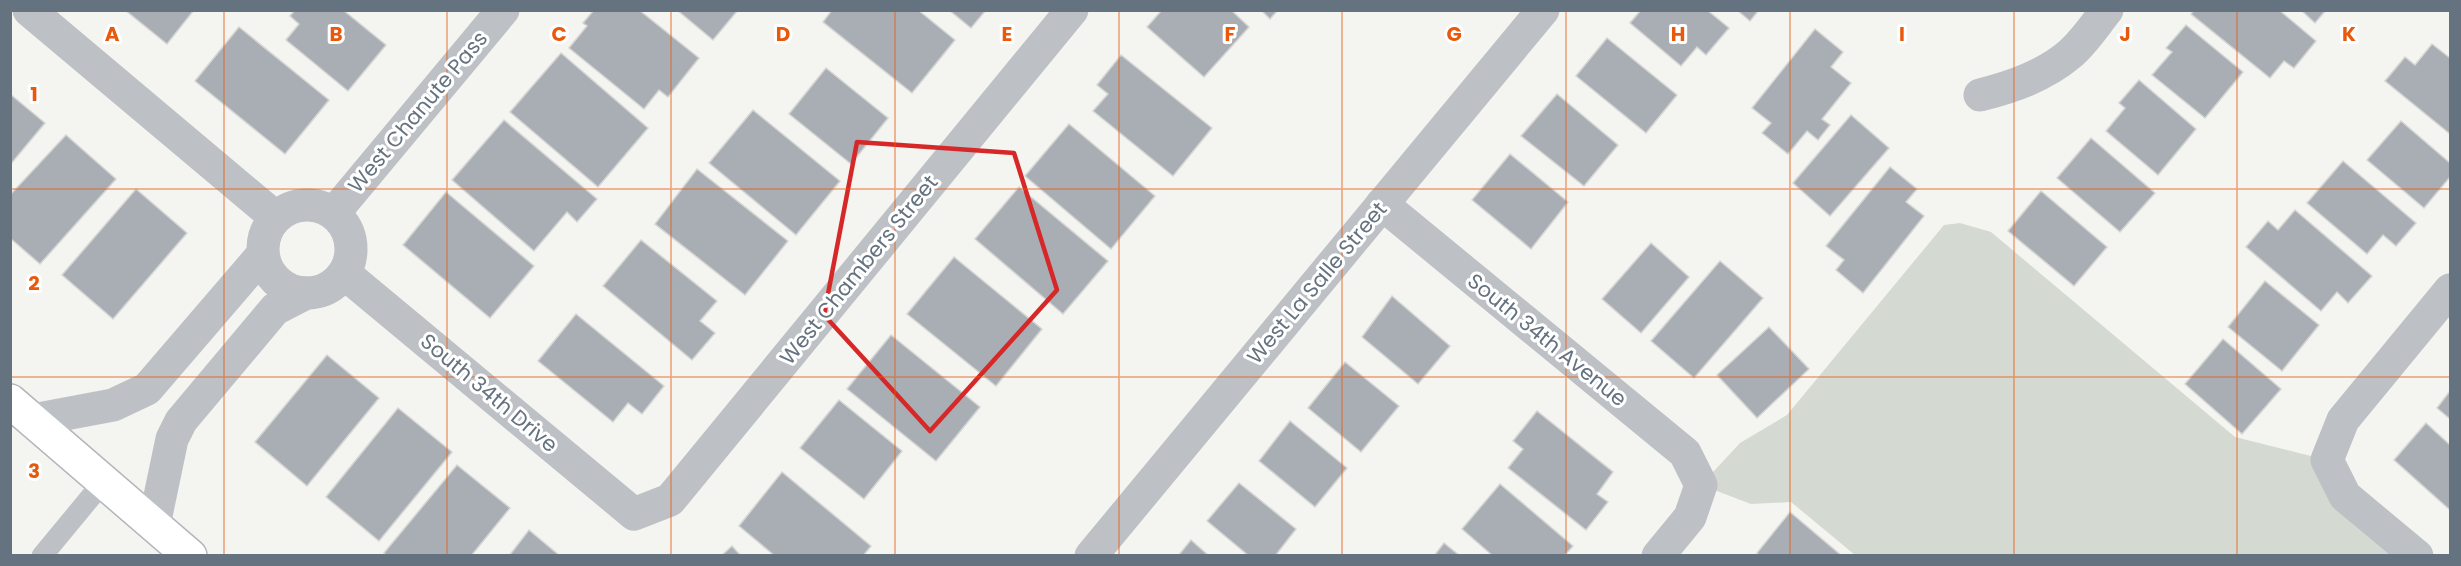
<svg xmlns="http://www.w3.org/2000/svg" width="2461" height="566" font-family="Poppins,sans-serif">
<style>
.green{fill:#d4dad2}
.building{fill:#a8aeb4;stroke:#d5d5d3;stroke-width:1.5}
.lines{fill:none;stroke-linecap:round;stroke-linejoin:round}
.secondary-casing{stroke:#b2b6ba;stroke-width:36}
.service{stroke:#bdc0c4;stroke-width:21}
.minor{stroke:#bdc0c4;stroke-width:33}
.secondary{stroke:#fff;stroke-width:33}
.marked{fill:none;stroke:#d62828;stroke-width:4.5;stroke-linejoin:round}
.grid{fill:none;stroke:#e8590c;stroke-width:1.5;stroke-opacity:0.55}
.labels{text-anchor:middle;stroke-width:6;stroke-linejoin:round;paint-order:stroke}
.street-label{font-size:21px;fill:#65727f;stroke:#fff}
.grid-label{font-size:20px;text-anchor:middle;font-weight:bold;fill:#e8590c;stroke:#fff;stroke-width:6;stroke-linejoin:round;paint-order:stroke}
</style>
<rect width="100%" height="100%" fill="#f4f4f0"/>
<path class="green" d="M1960,223L1991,232L2235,437L2327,460L2417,555H1855L1791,502L1751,504L1701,485L1740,443L1787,415L1944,225Z"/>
<g class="building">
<path d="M125,10H194L167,44Z"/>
<path d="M295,10H343L386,45L348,91L286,40L299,24L290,16Z"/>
<path d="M594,10H639L699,58L668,97L659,90L644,109L569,48L587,26L583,23Z"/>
<path d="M677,10H738L713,40Z"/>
<path d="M832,10H918L955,40L912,93L823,22Z"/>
<path d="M949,10H986L971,28Z"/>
<path d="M1162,10H1231L1249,27L1204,77L1147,27Z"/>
<path d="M1261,10H1278L1270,19Z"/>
<path d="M1641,10H1707L1729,28L1706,55L1697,47L1681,66L1630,23Z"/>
<path d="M1737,10H1759L1750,21Z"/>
<path d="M2194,10H2279L2316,41L2294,68L2284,61L2270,78L2191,14Z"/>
<path d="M2301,10H2326L2315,23Z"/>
<path d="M2186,25L2243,72L2205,118L2152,75L2172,52L2166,48Z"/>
<path d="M239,27L329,100L285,154L195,81Z"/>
<path d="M1815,29L1843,52L1831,67L1851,83L1822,119L1830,125L1818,140L1807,131L1788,154L1762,133L1771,123L1752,108Z"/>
<path d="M1607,38L1677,95L1646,133L1576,76Z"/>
<path d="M2432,44L2450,58V134L2385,81L2405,57L2415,65Z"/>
<path d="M561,53L648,128L598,187L510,112Z"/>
<path d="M1121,55L1212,128L1173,176L1093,111L1108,94L1097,85Z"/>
<path d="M826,68L888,118L851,164L789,114Z"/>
<path d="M2139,80L2196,129L2158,175L2106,131L2125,108L2119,103Z"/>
<path d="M10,94L45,123L10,165Z"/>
<path d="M1557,94L1618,145L1584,186L1521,136Z"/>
<path d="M753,110L840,181L796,235L709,163Z"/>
<path d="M1851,115L1889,148L1830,216L1793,183Z"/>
<path d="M504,120L597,199L577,222L567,212L534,251L452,180Z"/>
<path d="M2401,121L2450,163V177L2424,208L2367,160Z"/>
<path d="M1069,124L1155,196L1111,249L1025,176Z"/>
<path d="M66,135L116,179L40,264L10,238V195Z"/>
<path d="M2091,138L2155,193L2120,232L2057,178Z"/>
<path d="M1510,154L1568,202L1531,249L1472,200Z"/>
<path d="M2343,161L2416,223L2396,246L2383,235L2367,254L2307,203Z"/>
<path d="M1890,167L1917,189L1906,202L1924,216L1863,293L1836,270L1844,260L1826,246Z"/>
<path d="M697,169L788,241L745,295L655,224Z"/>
<path d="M1019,187L1108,261L1063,314L975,239Z"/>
<path d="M136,189L187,233L113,319L62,275Z"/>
<path d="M2041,191L2107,247L2074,286L2008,231Z"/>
<path d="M446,192L534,266L490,318L403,245Z"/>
<path d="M2295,210L2372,276L2348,303L2337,292L2321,311L2246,247L2268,221L2278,230Z"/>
<path d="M641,240L717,301L700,321L715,333L692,360L603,286Z"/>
<path d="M1651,243L1689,277L1641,333L1602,299Z"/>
<path d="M954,257L1042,329L996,386L907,314Z"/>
<path d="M1720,261L1763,298L1694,378L1651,341Z"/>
<path d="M2265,281L2319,325L2282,371L2228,327Z"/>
<path d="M1392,296L1450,346L1418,384L1362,337Z"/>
<path d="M576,314L664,386L642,414L628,403L613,422L538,361Z"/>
<path d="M1769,327L1809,369L1757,418L1717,375Z"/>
<path d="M891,335L980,407L936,461L847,389Z"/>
<path d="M2223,339L2281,389L2242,434L2185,384Z"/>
<path d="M327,355L379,398L307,486L255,442Z"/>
<path d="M1345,362L1399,406L1361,452L1308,408Z"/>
<path d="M2450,391V419L2437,408Z"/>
<path d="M839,400L902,451L864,499L800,448Z"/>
<path d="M398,408L452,452L379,541L326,497Z"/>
<path d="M1537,411L1613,472L1597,494L1608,502L1586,530L1508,468L1523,449L1513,441Z"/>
<path d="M1290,421L1347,468L1315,507L1259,461Z"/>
<path d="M2426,423L2450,445V510L2394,460Z"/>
<path d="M457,465L510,508L471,556H387L384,553Z"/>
<path d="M782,472L871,546L863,556H775L739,526Z"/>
<path d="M1239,483L1296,529L1275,556H1249L1207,521Z"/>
<path d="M1500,484L1573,546L1564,556H1493L1462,529Z"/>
<path d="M1790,512L1842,556H1760L1757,553Z"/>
<path d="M529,530L560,556H509Z"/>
<path d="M1191,540L1209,556H1178Z"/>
<path d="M1444,543L1460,556H1434Z"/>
<path d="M732,546L741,556H721Z"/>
</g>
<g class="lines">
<defs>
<path id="secondary" d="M10,401L190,556"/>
</defs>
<use href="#secondary" class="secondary-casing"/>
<path class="service" d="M42,556L104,481"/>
<g class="minor">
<path d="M29,10L275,217"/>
<path d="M1980,95C2012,87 2044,76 2070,54C2084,42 2095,25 2107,10"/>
<path d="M1382,204L1685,453L1701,485L1690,517L1658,556"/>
<circle cx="307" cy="249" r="44"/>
<path d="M334,213L503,10"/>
<path d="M344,273L634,514L670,500L1072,10"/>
<path d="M33,420L113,405L147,389L263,254"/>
<path d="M154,525L172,439L181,421L275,309L306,293"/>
<path d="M1091,556L1543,10"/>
<path d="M2417,556L2345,496L2327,460L2343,420L2450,290"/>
</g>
<use href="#secondary" class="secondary"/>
</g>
<path class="marked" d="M857,142L1014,153L1057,290L930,431L824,315Z"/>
<path class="grid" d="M224,10V556M447,10V556M671,10V556M895,10V556M1119,10V556M1342,10V556M1566,10V556M1790,10V556M2014,10V556M2237,10V556M10,189H2450M10,377H2450"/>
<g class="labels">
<g class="street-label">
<text transform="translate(418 112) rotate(-50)" y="7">West Chanute Pass</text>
<text transform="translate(859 270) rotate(-51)" y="7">West Chambers Street</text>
<text transform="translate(1317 283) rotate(-50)" y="7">West La Salle Street</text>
<text transform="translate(1547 340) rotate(39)" y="7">South 34th Avenue</text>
<text transform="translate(489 393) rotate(40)" y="7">South 34th Drive</text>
</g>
</g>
<g class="grid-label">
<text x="112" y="41">A</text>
<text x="336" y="41">B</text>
<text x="559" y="41">C</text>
<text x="783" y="41">D</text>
<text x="1007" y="41">E</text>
<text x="1230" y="41">F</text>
<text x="1454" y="41">G</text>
<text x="1678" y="41">H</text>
<text x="1902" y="41">I</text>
<text x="2125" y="41">J</text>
<text x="2349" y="41">K</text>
<text x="34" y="101">1</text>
<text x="34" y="290">2</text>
<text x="34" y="478">3</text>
</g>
<rect width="2461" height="566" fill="none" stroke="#65727f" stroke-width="24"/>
</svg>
